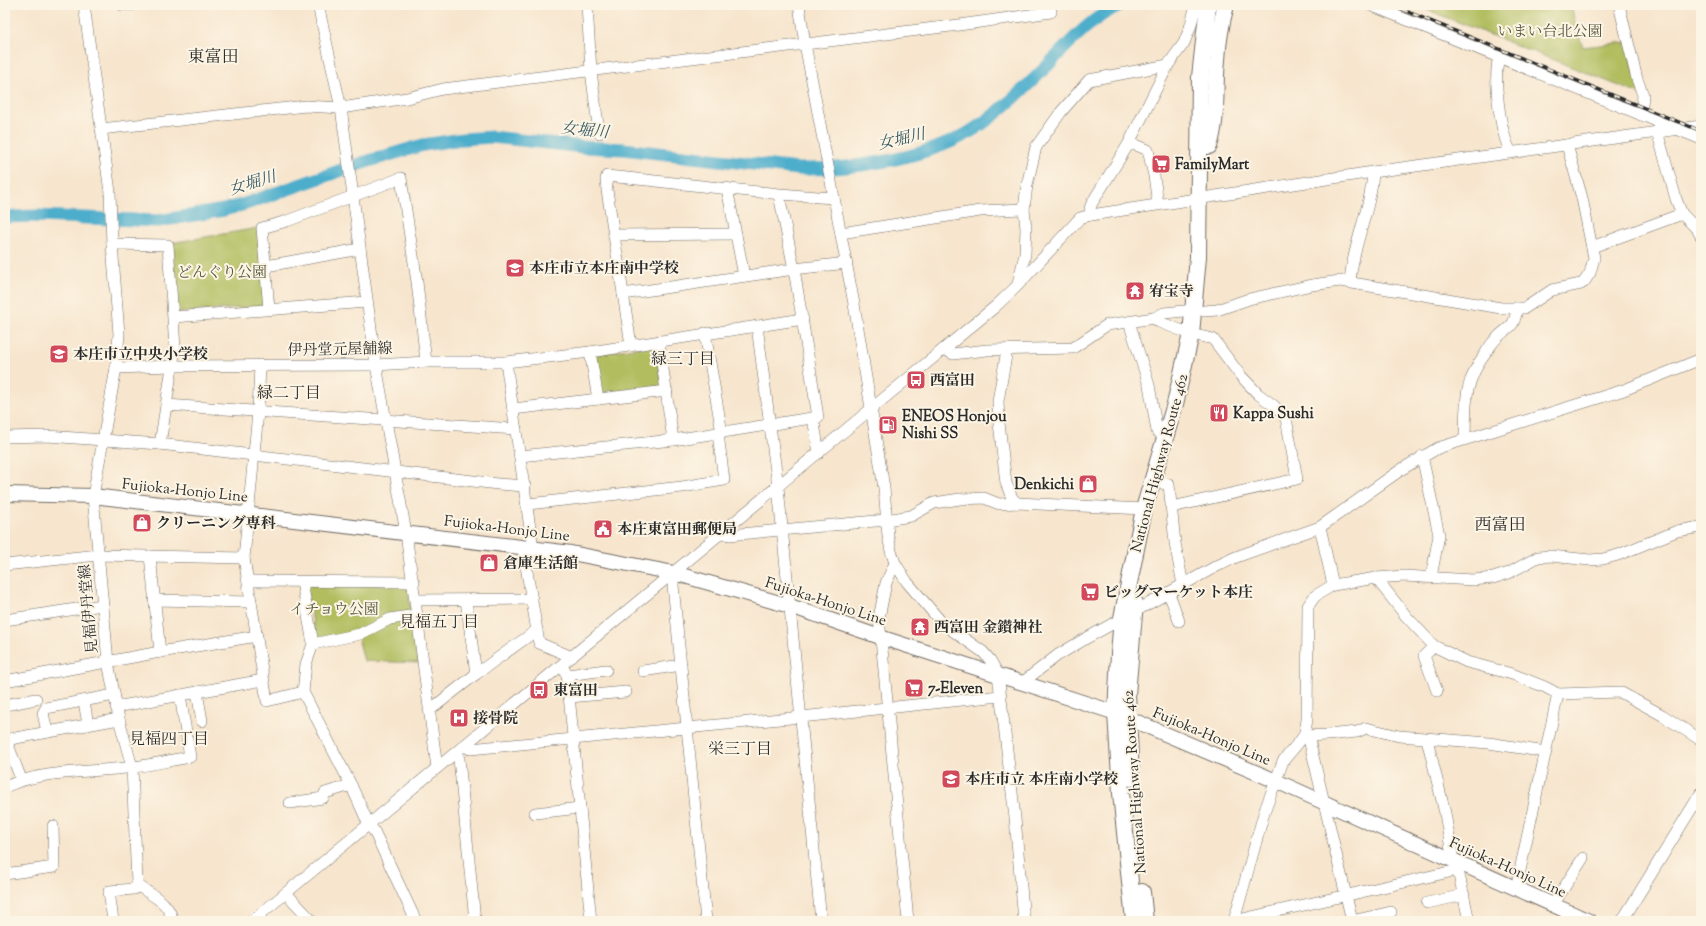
<svg xmlns="http://www.w3.org/2000/svg" width="1706" height="926" font-family="'Sorts Mill Goudy','Noto Serif JP',serif">
<style>
.green{fill:#b1bd5f;stroke:#6e7445}
.lines{fill:none;stroke-linecap:round;stroke-linejoin:round}
.river{stroke:#4daecc;stroke-width:13}
.minor-casing{stroke:#726c64;stroke-width:12}
.major-casing{stroke:#726c64;stroke-width:16}
.highway-casing{stroke:#726c64;stroke-width:18}
.minor{stroke:#fff;stroke-width:11}
.major{stroke:#fff;stroke-width:14}
.highway{stroke:#fff;stroke-width:16}
.rail-casing{stroke:#2b2b2b;stroke-width:3.5}
.rail{stroke:#fcf5e5;stroke-width:2;stroke-dasharray:6;stroke-linecap:butt}
.labels{text-anchor:middle;stroke-width:4;stroke-linejoin:round;paint-order:stroke}
.park-label{font-size:15px;fill:#53573b;stroke:#fcf5e5}
.poi-label{font-size:15px;font-weight:bold;fill:#2b2b2b;stroke:#fcf5e5;text-anchor:start}
.street-label{font-size:15px;fill:#2b2b2b;stroke:#fcf5e5}
.water-label{font-size:16px;font-style:italic;fill:#375963;stroke:#fcf5e5}
.neighbourhood-label{font-size:16px;fill:#2b2b2b;stroke:#fcf5e5}
.quarter-label{font-size:17px;fill:#2b2b2b;stroke:#fcf5e5}
</style>
<rect width="100%" height="100%" fill="#fcf5e5"/>
<filter id="ink" filterUnits="userSpaceOnUse"><feTurbulence type="fractalNoise" baseFrequency=".025" numOctaves="2"/><feDisplacementMap in="SourceGraphic" scale="8" xChannelSelector="R" yChannelSelector="G"/><feConvolveMatrix kernelMatrix="1 2 1 2 8 2 1 2 1" color-interpolation-filters="sRGB"/></filter>
<filter id="wash" filterUnits="userSpaceOnUse"><feTurbulence type="fractalNoise" baseFrequency=".012" numOctaves="4" result="noise"/><feDisplacementMap in="SourceGraphic" scale="16" xChannelSelector="R" yChannelSelector="G"/><feGaussianBlur stdDeviation="0.9" result="paint"/><feColorMatrix in="noise" values="0 0 0 0 0 0 0 0 0 0 0 0 0 0 0 0 0 1.4 0 .05"/><feComposite in="paint" operator="in"/></filter>
<g filter="url(#wash)">
<rect width="100%" height="100%" fill="#f7e5cd"/>
<g class="green">
<path d="M1415,5H1573L1571,6L1577,30L1583,47L1626,42L1642,95Z"/>
<path d="M258,228L264,304L263,306L178,313L171,243Z"/>
<path d="M654,345L663,386L602,396L595,354Z"/>
<path d="M305,585H408L413,636L419,663L364,661L358,637L317,641Z"/>
</g>
<g class="lines">
<path class="river" d="M5,217L38,216L158,221L224,210L245,204L362,163L423,145L463,139L492,137L583,147L623,149L798,169C849,170 924,159 968,133C993,118 1015,98 1036,77C1062,52 1086,20 1120,5"/>
</g>
</g>
<g filter="url(#ink)">
<g class="lines">
<defs>
<g id="minor">
<path d="M84,5L110,192L112,244L119,334L116,368L93,496L108,662L119,719L132,767L137,883L139,886C155,898 168,901 173,921"/>
<path d="M122,5H132"/>
<path d="M318,5L341,108L376,365L406,533L437,768"/>
<path d="M587,5L591,71L599,133"/>
<path d="M799,5L805,44L854,304L884,488L888,536L891,551L895,563L907,582L942,623L983,652L990,660L998,674L1015,818L1024,921"/>
<path d="M1370,5L1701,139"/>
<path d="M1619,5L1637,79L1643,95L1641,115"/>
<path d="M1499,57C1493,78 1500,133 1511,152"/>
<path d="M101,129L306,106L341,108L407,98L443,89L959,25L1051,12L1050,5"/>
<path d="M1657,131L1676,199L1682,214L1697,229L1701,236"/>
<path d="M1128,145H1136L1148,150L1154,176L1158,204"/>
<path d="M727,188L744,276"/>
<path d="M1091,215L1090,208L1092,203L1128,145L1168,65L1184,43L1190,28L1196,5"/>
<path d="M841,233L980,211L1024,209"/>
<path d="M614,235L736,234"/>
<path d="M112,244L168,245L175,348L160,444"/>
<path d="M1592,247L1682,214"/>
<path d="M266,266L360,249"/>
<path d="M1350,281C1353,244 1371,209 1373,172"/>
<path d="M1018,284L1025,254L1026,229L1024,209L1027,185L1036,147L1061,112L1089,80L1168,65"/>
<path d="M623,294L794,269L847,263"/>
<path d="M269,309L262,228L287,221L401,178L417,282L426,362"/>
<path d="M1204,311L1217,310L1249,299L1312,285L1340,281L1501,308H1525L1552,290L1581,284L1584,282L1590,273L1594,258L1582,198L1567,145"/>
<path d="M174,317L367,302"/>
<path d="M1154,318L1159,322L1191,334"/>
<path d="M1129,322L1149,385L1157,431L1165,437"/>
<path d="M757,326L778,487L821,921"/>
<path d="M705,333L722,433"/>
<path d="M659,341L673,440"/>
<path d="M631,345L607,190L606,179L607,176C683,183 758,194 834,198"/>
<path d="M944,349L953,354L987,350L1073,348L1107,325L1154,318L1164,313L1194,310"/>
<path d="M1007,350L998,401L999,423L1006,483L1012,498L1017,503"/>
<path d="M590,352L598,399"/>
<path d="M506,362L533,549"/>
<path d="M260,365L258,412L244,558L267,701L303,692"/>
<path d="M116,368L172,366L376,365L426,362H506L590,352L803,319"/>
<path d="M166,405L516,429"/>
<path d="M513,409L667,391"/>
<path d="M813,418L819,453"/>
<path d="M5,437L47,436L160,444L498,484L525,486"/>
<path d="M1465,438C1466,403 1463,384 1485,354C1488,349 1492,343 1496,339C1509,325 1514,330 1517,308"/>
<path d="M520,456L673,440L818,417L794,269L779,195"/>
<path d="M1422,456L1439,535L1431,577"/>
<path d="M1161,483L1169,485L1175,543L1183,585"/>
<path d="M528,504L682,487L724,480L718,434"/>
<path d="M1172,507L1297,479L1286,418L1273,405L1258,394L1240,375L1213,339L1200,336"/>
<path d="M1320,527L1333,585"/>
<path d="M724,532L729,535L886,520L911,516L934,503L960,499L984,498L999,504L1017,503L1144,509"/>
<path d="M523,548L539,643L572,657"/>
<path d="M150,556L160,652"/>
<path d="M895,563L886,583L879,618L908,921"/>
<path d="M5,565L98,555L244,558"/>
<path d="M674,573L673,585L706,921"/>
<path d="M1376,578L1406,616L1434,646L1467,662L1512,674L1545,687L1558,694L1620,692L1662,715L1701,740"/>
<path d="M248,581L414,582"/>
<path d="M302,582L313,644L306,664L303,692L351,785L369,825L374,831L416,921"/>
<path d="M1169,593L1179,621"/>
<path d="M154,600L251,602"/>
<path d="M416,600L532,599"/>
<path d="M466,600L476,674"/>
<path d="M5,620L102,605"/>
<path d="M313,644L360,634L390,619L416,615"/>
<path d="M1434,646L1424,656L1437,691"/>
<path d="M562,666L567,675L591,921"/>
<path d="M643,671L681,665"/>
<path d="M567,675L606,670"/>
<path d="M5,681L160,652L257,636"/>
<path d="M1023,682L1058,655L1085,639L1215,567L1236,557L1320,527L1402,469L1438,448L1624,390L1701,359"/>
<path d="M197,692L202,721"/>
<path d="M569,697L626,692"/>
<path d="M84,701L88,725"/>
<path d="M5,705L36,699"/>
<path d="M116,707L263,680"/>
<path d="M430,710L476,674L537,630"/>
<path d="M47,732L43,713L46,708L114,695"/>
<path d="M1304,736L1327,735L1357,732L1366,728L1399,736L1489,743L1546,752"/>
<path d="M1304,736L1309,739L1352,921"/>
<path d="M5,737L21,779"/>
<path d="M1427,739L1445,813L1453,861"/>
<path d="M5,740L119,719"/>
<path d="M465,746L470,749L801,717L1000,696"/>
<path d="M457,753L459,759L475,921"/>
<path d="M5,787C45,769 90,773 133,767C152,765 171,760 190,757L180,695"/>
<path d="M290,803L323,798L325,793L351,785"/>
<path d="M535,813L580,808"/>
<path d="M1458,870L1469,921"/>
<path d="M5,874L54,867L53,826"/>
<path d="M1516,889L1558,694"/>
<path d="M286,893L312,921"/>
<path d="M1427,903L1464,895"/>
<path d="M1553,905L1583,858"/>
<path d="M113,921L109,891L134,889L139,886"/>
<path d="M252,921L871,409L996,306L1018,285L1080,218L1091,215L1373,172L1701,126"/>
<path d="M1234,921L1264,813L1283,761L1304,736L1307,720L1308,606L1315,596L1333,585L1376,578L1404,576L1473,580L1493,578L1509,573L1538,557L1551,556L1590,560L1603,559L1618,555L1677,531L1701,527"/>
<path d="M1234,921L1458,870L1460,864"/>
<path d="M1352,921L1391,912"/>
<path d="M1622,921L1701,793"/>
</g>
<path id="major" d="M5,494L93,496L571,553L674,573L790,606L880,637L1116,713L1276,781L1589,921"/>
<g id="highway">
<path d="M1209,146C1218,118 1214,89 1217,60C1218,41 1221,23 1226,5"/>
<path d="M1131,778L1127,694L1135,603"/>
<path d="M1142,892L1145,921"/>
<path d="M1134,921L1121,793L1116,713L1119,654L1122,618L1144,509L1175,404L1191,334L1198,257L1200,77L1208,5"/>
</g>
</defs>
<use href="#minor" class="minor-casing"/>
<use href="#major" class="major-casing"/>
<use href="#highway" class="highway-casing"/>
<use href="#minor" class="minor"/>
<use href="#major" class="major"/>
<use href="#highway" class="highway"/>
<defs>
<path id="rail" d="M1391,5L1701,131"/>
</defs>
<use href="#rail" class="rail-casing"/>
<use href="#rail" class="rail"/>
</g>
</g>
<defs>
<symbol id="supermarket-square" viewBox="-11 -11 22 22"><rect x="-9" y="-9" width="18" height="18" rx="4" fill="#d1495b" stroke="#fcf5e5"/><path d="M-6-5.5h2.5l.6 2H6L4.5 2H-2.5L-4.4-4H-6ZM-1.5 3.2a1.3 1.3 0 1 0 .1 0ZM3 3.2a1.3 1.3 0 1 0 .1 0Z" fill="#fff"/></symbol>
<symbol id="school-square" viewBox="-11 -11 22 22"><rect x="-9" y="-9" width="18" height="18" rx="4" fill="#d1495b" stroke="#fcf5e5"/><path d="M0-5L7-2L0 1L-7-2ZM-4 1L0 2.5L4 1V4Q0 6-4 4Z" fill="#fff"/></symbol>
<symbol id="temple-square" viewBox="-11 -11 22 22"><rect x="-9" y="-9" width="18" height="18" rx="4" fill="#d1495b" stroke="#fcf5e5"/><path d="M0-6L5-2H3V0L6.5 2.5H4V6H1.5V3h-3V6H-4V2.5H-6.5L-3 0V-2H-5Z" fill="#fff"/></symbol>
<symbol id="bus-square" viewBox="-11 -11 22 22"><rect x="-9" y="-9" width="18" height="18" rx="4" fill="#d1495b" stroke="#fcf5e5"/><path d="M-5-6H5V4H4V6H2V4H-2V6H-4V4H-5ZM-3.5-4V0h7V-4ZM-3.5 1.2v1.5H-2V1.2ZM2 1.2v1.5H3.5V1.2Z" fill="#fff"/></symbol>
<symbol id="restaurant-square" viewBox="-11 -11 22 22"><rect x="-9" y="-9" width="18" height="18" rx="4" fill="#d1495b" stroke="#fcf5e5"/><path d="M-5-6h1v4h1v-4h1v4h1v-4h1v5L-1.5 .5V6h-2V.5L-5-1ZM5-6V6H3V1.5H1.5Q1.5-4 5-6Z" fill="#fff"/></symbol>
<symbol id="fuel-square" viewBox="-11 -11 22 22"><rect x="-9" y="-9" width="18" height="18" rx="4" fill="#d1495b" stroke="#fcf5e5"/><path d="M-5.5-6h7V0h2V4h1.3V-2.5L3-4.5l.8-.8L6-3V5H2.5V1h-1V6h-7ZM-4.2-4.7v3.2H.2V-4.7Z" fill="#fff"/></symbol>
<symbol id="shop-square" viewBox="-11 -11 22 22"><rect x="-9" y="-9" width="18" height="18" rx="4" fill="#d1495b" stroke="#fcf5e5"/><path d="M-5-2.5h2.3a2.7 3.5 0 0 1 5.4 0H5L5.5 6h-11ZM-1.5-2.5h3a1.5 2.3 0 0 0-3 0Z" fill="#fff"/></symbol>
<symbol id="civic-square" viewBox="-11 -11 22 22"><rect x="-9" y="-9" width="18" height="18" rx="4" fill="#d1495b" stroke="#fcf5e5"/><path d="M-.6-6.5H3V-4.5H.6V-3L4-1V1h2V6H-6V1h2V-1L-.6-3ZM-1.2 2.5V6h2.4V2.5Z" fill="#fff"/></symbol>
<symbol id="hospital-square" viewBox="-11 -11 22 22"><rect x="-9" y="-9" width="18" height="18" rx="4" fill="#d1495b" stroke="#fcf5e5"/><path d="M-5-5h3v3.5h4V-5h3V5h-3V1.5h-4V5h-3Z" fill="#fff"/></symbol>
</defs>
<g fill-rule="evenodd">
<use href="#supermarket-square" x="1150" y="153" width="22" height="22"/>
<use href="#school-square" x="504" y="257" width="22" height="22"/>
<use href="#temple-square" x="1124" y="280" width="22" height="22"/>
<use href="#school-square" x="48" y="343" width="22" height="22"/>
<use href="#bus-square" x="905" y="369" width="22" height="22"/>
<use href="#restaurant-square" x="1208" y="402" width="22" height="22"/>
<use href="#fuel-square" x="877" y="414" width="22" height="22"/>
<use href="#shop-square" x="1077" y="473" width="22" height="22"/>
<use href="#shop-square" x="131" y="512" width="22" height="22"/>
<use href="#civic-square" x="592" y="518" width="22" height="22"/>
<use href="#shop-square" x="478" y="552" width="22" height="22"/>
<use href="#supermarket-square" x="1079" y="581" width="22" height="22"/>
<use href="#temple-square" x="909" y="616" width="22" height="22"/>
<use href="#supermarket-square" x="903" y="677" width="22" height="22"/>
<use href="#bus-square" x="528" y="679" width="22" height="22"/>
<use href="#hospital-square" x="448" y="707" width="22" height="22"/>
<use href="#school-square" x="940" y="768" width="22" height="22"/>
</g>
<g class="labels">
<g class="park-label">
<text x="1550" y="36">いまい台北公園</text>
<text x="222" y="277">どんぐり公園</text>
<text x="334" y="614">イチョウ公園</text>
</g>
<g class="poi-label">
<text x="1175" y="169">FamilyMart</text>
<text x="529" y="273">本庄市立本庄南中学校</text>
<text x="1149" y="296">宥宝寺</text>
<text x="73" y="359">本庄市立中央小学校</text>
<text x="930" y="385">西富田</text>
<text x="1233" y="418">Kappa Sushi</text>
<text x="902" y="421">ENEOS Honjou<tspan x="902" dy="17">Nishi SS</tspan></text>
<text x="1074" y="489" text-anchor="end">Denkichi</text>
<text x="156" y="528">クリーニング専科</text>
<text x="617" y="534">本庄東富田郵便局</text>
<text x="503" y="568">倉庫生活館</text>
<text x="1104" y="597">ビッグマーケット本庄</text>
<text x="934" y="632">西富田 金鑚神社</text>
<text x="928" y="693">7-Eleven</text>
<text x="553" y="695">東富田</text>
<text x="473" y="723">接骨院</text>
<text x="965" y="784">本庄市立 本庄南小学校</text>
</g>
<g class="street-label">
<text transform="translate(340 349) rotate(-1)" y="5">伊丹堂元屋舗線</text>
<text transform="translate(1159 463) rotate(-75)" y="5">National Highway Route 462</text>
<text transform="translate(185 490) rotate(6)" y="5">Fujioka-Honjo Line</text>
<text transform="translate(507 528) rotate(7)" y="5">Fujioka-Honjo Line</text>
<text transform="translate(826 601) rotate(18)" y="5">Fujioka-Honjo Line</text>
<text transform="translate(88 609) rotate(-95)" y="5">見福伊丹堂線</text>
<text transform="translate(1212 736) rotate(23)" y="5">Fujioka-Honjo Line</text>
<text transform="translate(1134 782) rotate(-94)" y="5">National Highway Route 462</text>
<text transform="translate(1508 867) rotate(24)" y="5">Fujioka-Honjo Line</text>
</g>
<g class="water-label">
<text transform="translate(585 129) rotate(6)" y="6">女堀川</text>
<text transform="translate(901 138) rotate(-13)" y="6">女堀川</text>
<text transform="translate(252 182) rotate(-17)" y="6">女堀川</text>
</g>
<g class="neighbourhood-label">
<text x="683" y="364">緑三丁目</text>
<text x="289" y="398">緑二丁目</text>
<text x="439" y="627">見福五丁目</text>
<text x="169" y="744">見福四丁目</text>
<text x="740" y="754">栄三丁目</text>
</g>
<g class="quarter-label">
<text x="213" y="62">東富田</text>
<text x="1500" y="530">西富田</text>
</g>
</g>
<rect width="1706" height="926" fill="none" stroke="#fcf5e5" stroke-width="20"/>
</svg>
